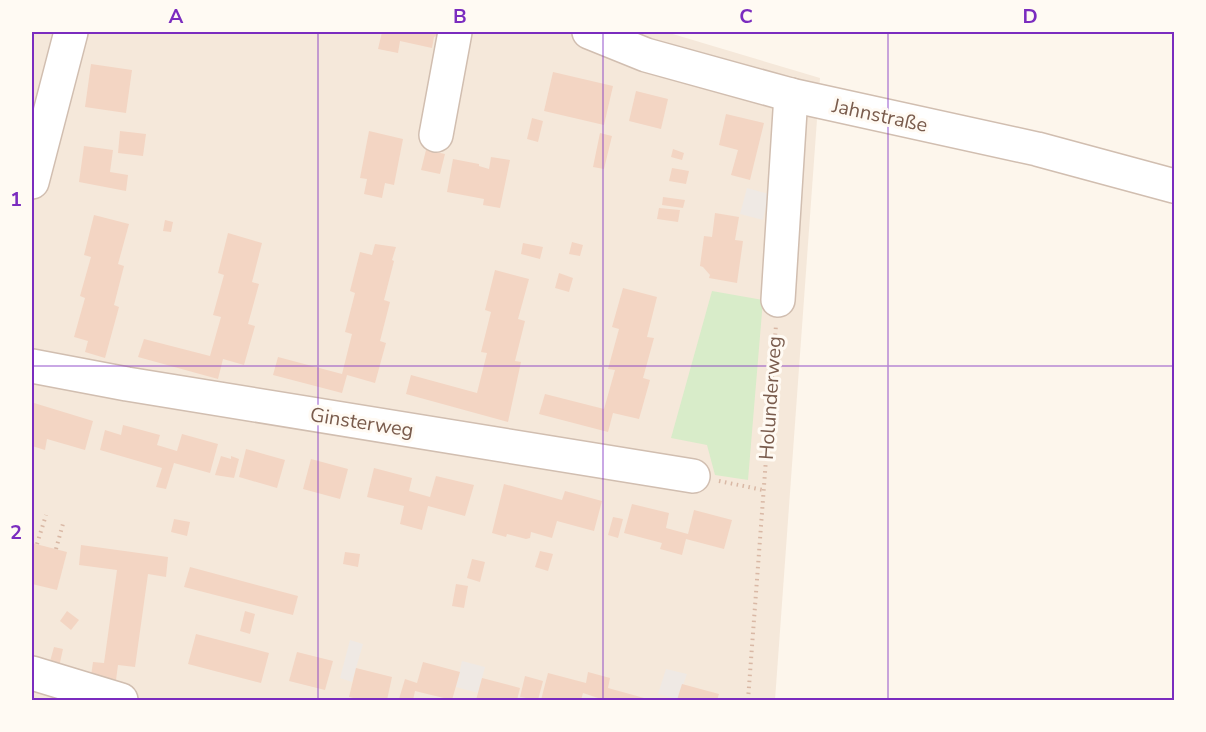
<svg xmlns="http://www.w3.org/2000/svg" width="1206" height="732" font-family="'Nunito Sans',sans-serif">
<style>
.residential{fill:#f5e8da}
.industrial{fill:#efe9e4}
.green{fill:#d8ecc9}
.building{fill:#f3d5c3}
.lines{fill:none;stroke-linecap:round;stroke-linejoin:round}
.minor-casing{stroke:#d1beb0;stroke-width:36}
.path{stroke:#d9b8a5;stroke-width:4;stroke-dasharray:1.5 4.5;stroke-linecap:butt}
.minor{stroke:#fff;stroke-width:33}
.grid{fill:none;stroke:#7b2cbf;stroke-width:1.5;stroke-opacity:0.55}
.labels{text-anchor:middle;stroke-width:6;stroke-linejoin:round;paint-order:stroke}
.street-label{font-size:20px;fill:#7a5c4d;stroke:#fffaf3}
.neatline{fill:none;stroke:#7b2cbf;stroke-width:2}
.grid-label{font-size:20px;text-anchor:middle;font-weight:bold;fill:#7b2cbf}
</style>
<rect width="100%" height="100%" fill="#fdf6ec"/>
<path class="residential" d="M32,32H666L820,78L775,700H32Z"/>
<g class="industrial">
<path d="M747,188L769,194L763,220L740,214Z"/>
<path d="M350,640L363,644L352,682L340,678Z"/>
<path d="M462,661L485,667L478,693L456,687Z"/>
<path d="M666,669L687,674L678,699L658,694Z"/>
</g>
<path class="green" d="M712,291L763,300L748,480L715,475L707,445L671,438Z"/>
<g class="building">
<path d="M382,32H440L439,35L434,37L432,48L400,41L398,53L378,49Z"/>
<path d="M91,64L132,70L126,113L85,107Z"/>
<path d="M553,72L613,86L604,125L544,111Z"/>
<path d="M636,91L668,99L661,129L629,121Z"/>
<path d="M726,114L764,123L750,180L731,175L738,150L719,145Z"/>
<path d="M532,118L543,121L538,142L527,139Z"/>
<path d="M120,131L146,134L143,156L118,153Z"/>
<path d="M369,131L403,139L394,185L385,183L382,198L364,194L367,179L360,178Z"/>
<path d="M600,133L612,136L604,169L593,167Z"/>
<path d="M84,146L113,150L110,172L128,175L126,191L79,182Z"/>
<path d="M673,149L684,153L682,160L671,157Z"/>
<path d="M426,150L445,154L440,174L421,170Z"/>
<path d="M491,157L510,160L500,208L483,205L484,199L447,192L453,159L479,164V166L489,169Z"/>
<path d="M672,168L689,171L686,184L669,181Z"/>
<path d="M663,197L685,200L683,208L662,205Z"/>
<path d="M659,208L680,210L678,222L657,219Z"/>
<path d="M715,213L739,217L735,240L743,241L737,283L709,278L710,275L703,267L700,266L704,236L712,237Z"/>
<path d="M94,215L129,224L118,264L124,266L114,305L119,307L105,358L85,352L88,341L74,337L85,298L80,296L91,257L84,255Z"/>
<path d="M165,220L173,222L171,232L163,231Z"/>
<path d="M228,233L262,243L252,282L259,284L248,324L255,326L244,365L223,359L218,379L138,357L144,339L210,356L221,317L213,315L224,275L218,273Z"/>
<path d="M572,242L583,245L580,256L569,254Z"/>
<path d="M523,243L543,247L540,259L521,254Z"/>
<path d="M375,244L396,247L392,260L394,261L384,300L390,302L380,341L386,343L375,383L347,375L342,393L273,375L278,357L342,374L352,334L345,332L355,293L350,291L360,252L372,255Z"/>
<path d="M495,270L529,279L518,319L525,321L515,361L521,362L508,422L406,394L411,375L477,393L487,353L481,352L491,312L485,310Z"/>
<path d="M559,273L573,278L569,292L555,288Z"/>
<path d="M623,288L657,297L647,337L654,338L643,378L650,380L639,419L613,413L608,432L539,414L545,394L604,409L615,370L608,369L619,329L612,327Z"/>
<path d="M34,403L93,421L85,450L47,439L45,450L32,446V409Z"/>
<path d="M123,425L160,435L157,445L177,451L182,434L218,444L210,473L174,463L166,489L156,487L162,468L100,450L105,430L121,435Z"/>
<path d="M246,449L285,460L277,488L239,477Z"/>
<path d="M221,456L231,459V456L239,459L234,478L215,475Z"/>
<path d="M311,459L348,469L340,499L303,489Z"/>
<path d="M374,468L412,478L409,491L430,497L436,476L474,485L465,516L428,506L422,530L400,524L404,506L367,497Z"/>
<path d="M504,484L562,500L565,491L602,501L594,531L557,521L552,538L531,532L530,538L526,539L507,534L506,537L492,533Z"/>
<path d="M632,504L669,513L666,528L688,534L694,510L732,520L724,549L686,539L682,555L660,549L662,543L624,533Z"/>
<path d="M613,517L623,519L618,538L608,535Z"/>
<path d="M174,519L190,522L187,536L171,532Z"/>
<path d="M32,543L67,552L57,590L32,584Z"/>
<path d="M81,545L168,557L166,577L148,574L135,667L118,665L116,680L91,676L93,662L104,663L117,570L79,565Z"/>
<path d="M540,551L553,554L548,571L535,567Z"/>
<path d="M345,552L360,554L358,567L343,564Z"/>
<path d="M472,559L485,562L480,582L467,578Z"/>
<path d="M190,567L298,596L293,615L184,587Z"/>
<path d="M456,584L468,586L464,608L452,606Z"/>
<path d="M67,611L79,620L71,630L60,621Z"/>
<path d="M245,611L255,614L250,634L240,631Z"/>
<path d="M196,634L269,653L261,683L188,664Z"/>
<path d="M54,647L63,649L59,667L49,665Z"/>
<path d="M297,652L333,661L325,690L289,681Z"/>
<path d="M423,662L460,672L452,700L415,691L413,700L399,699L405,679L417,683Z"/>
<path d="M356,668L392,677L387,700H362L349,697Z"/>
<path d="M588,672L610,678L608,688L644,698V700H604L583,693L581,700H541L548,673L586,683Z"/>
<path d="M525,676L543,681L538,700L520,697Z"/>
<path d="M482,678L520,688L517,700H476Z"/>
<path d="M682,684L719,694L717,700H677Z"/>
</g>
<g class="lines">
<defs>
<g id="minor">
<path d="M589,32L646,55L791,95L1037,149L1174,186"/>
<path d="M436,135L455,32"/>
<path d="M32,182L71,32"/>
<path d="M778,300L791,95"/>
<path d="M32,366L127,384L693,476"/>
<path d="M32,673L121,700"/>
</g>
</defs>
<use href="#minor" class="minor-casing"/>
<g class="path">
<path d="M719,481L763,490"/>
<path d="M37,544L46,515"/>
<path d="M56,549L64,520"/>
<path d="M748,700L776,325"/>
</g>
<use href="#minor" class="minor"/>
</g>
<path class="grid" d="M318,32V700M603,32V700M888,32V700M32,366H1174"/>
<g class="labels">
<g class="street-label">
<text transform="translate(880 115) rotate(12)" y="7">Jahnstraße</text>
<text transform="translate(770 398) rotate(-86)" y="7">Holunderweg</text>
<text transform="translate(362 422) rotate(9)" y="7">Ginsterweg</text>
</g>
</g>
<rect width="1206" height="732" fill="none" stroke="#fffaf3" stroke-width="66"/>
<rect x="33" y="33" width="1140" height="666" class="neatline"/>
<g class="grid-label">
<text x="176" y="23">A</text>
<text x="460" y="23">B</text>
<text x="746" y="23">C</text>
<text x="1030" y="23">D</text>
<text x="16" y="206">1</text>
<text x="16" y="539">2</text>
</g>
</svg>
